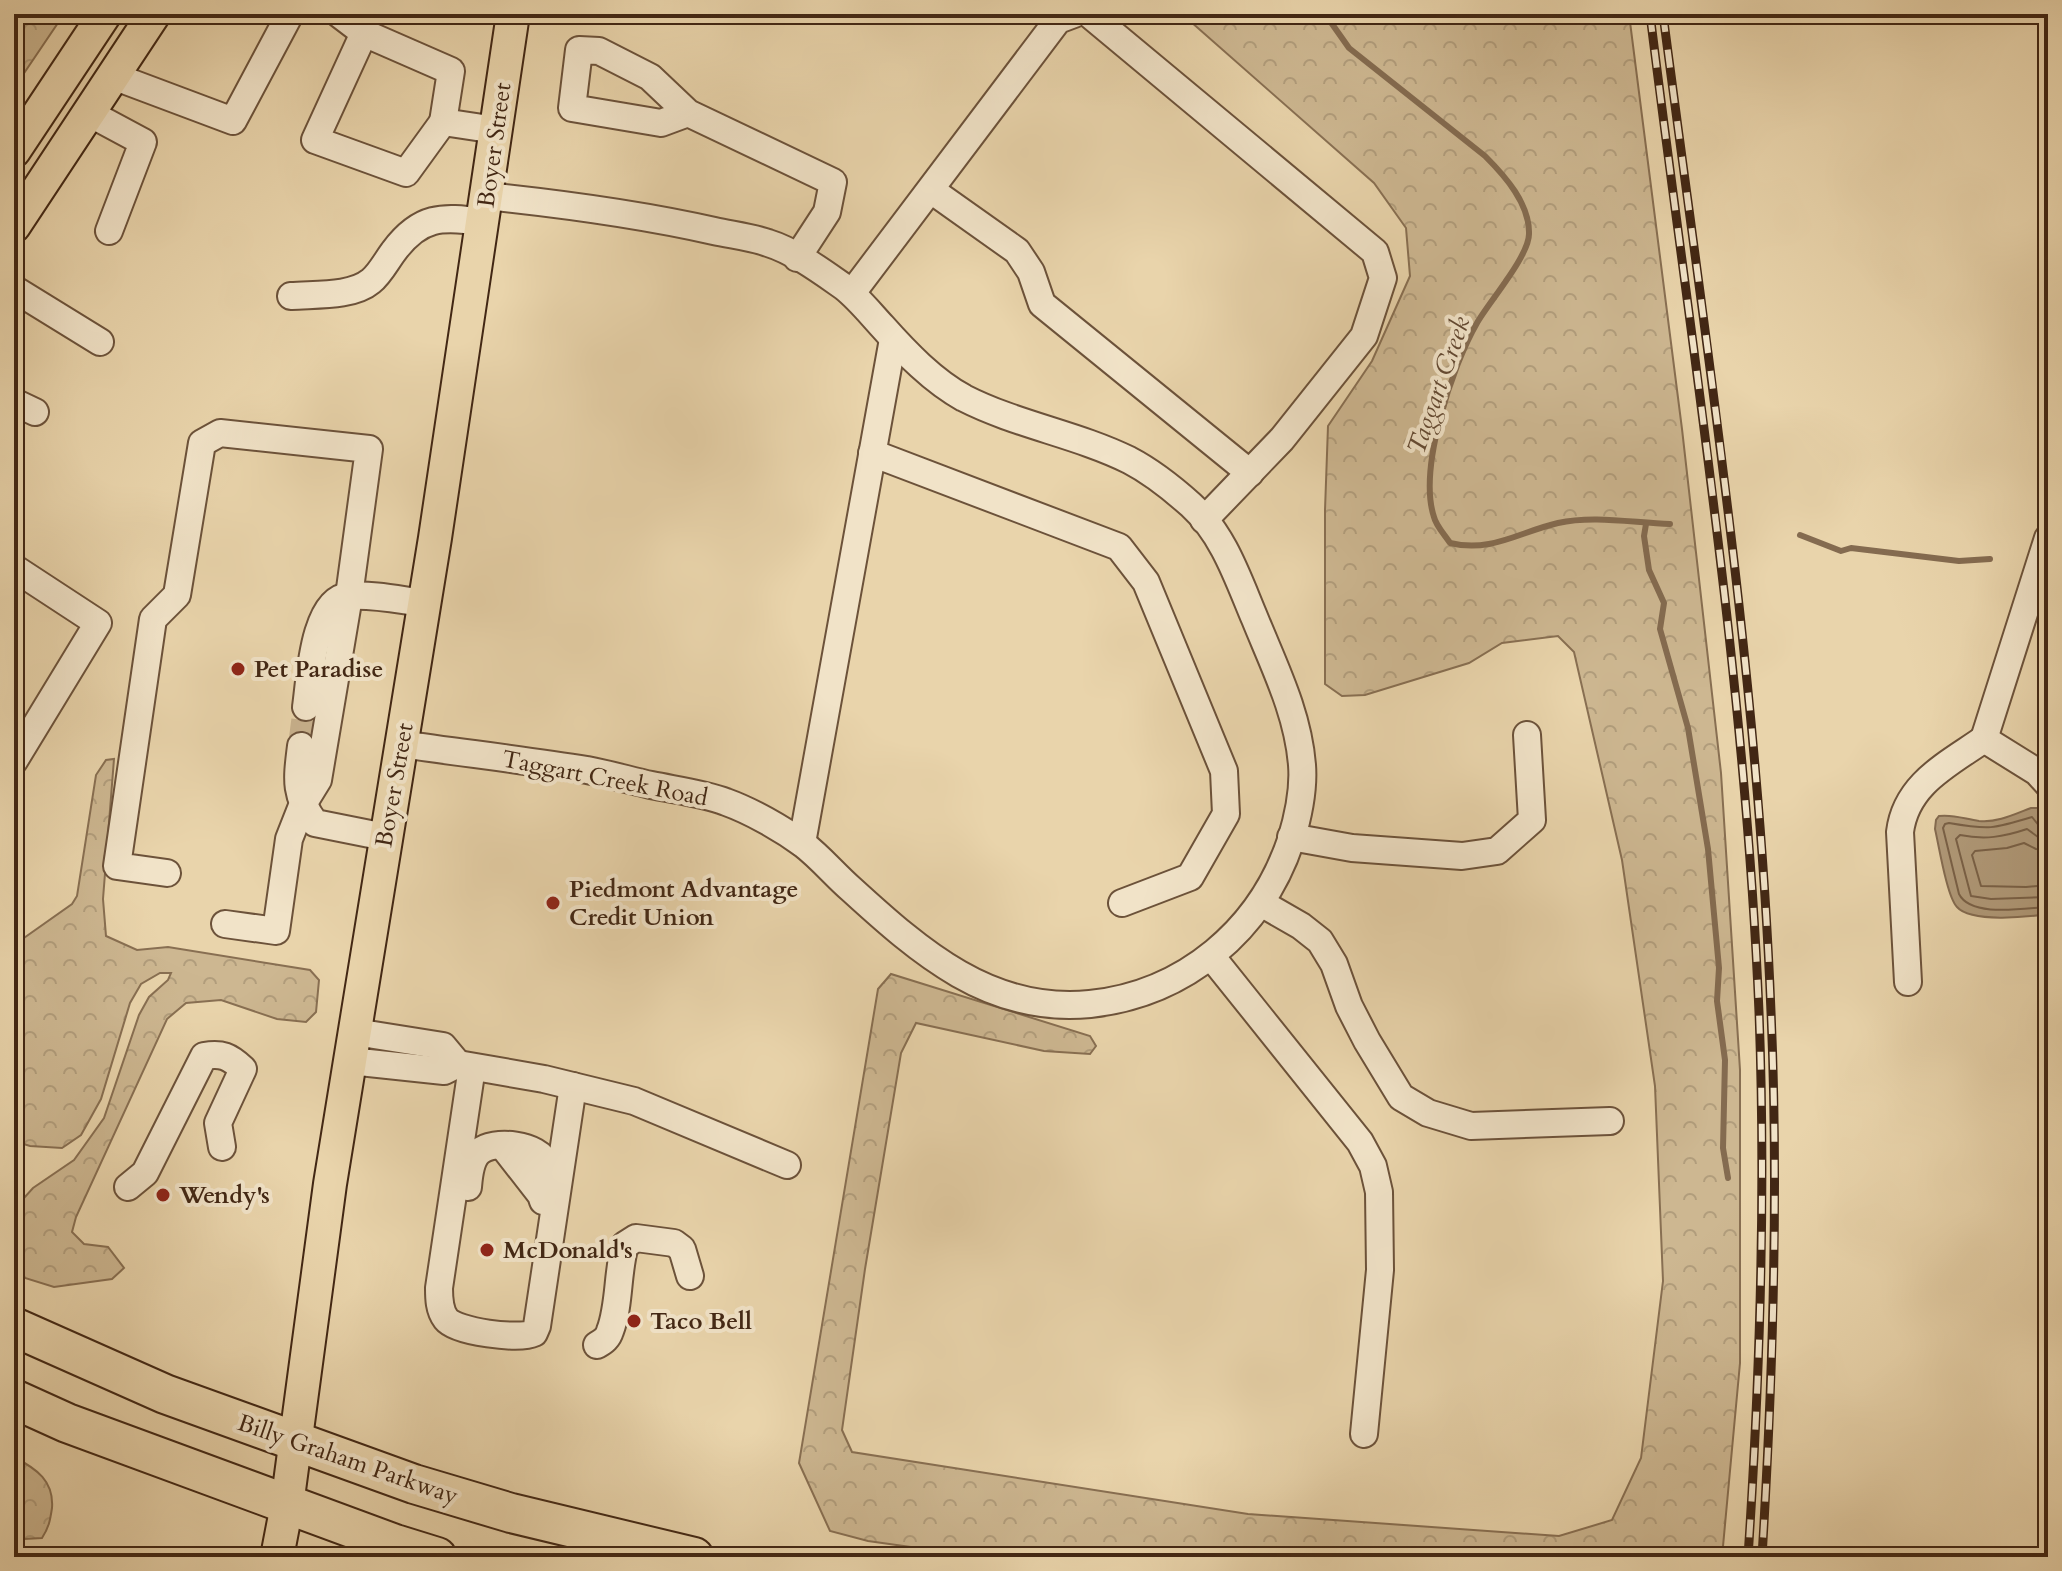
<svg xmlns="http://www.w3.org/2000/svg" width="2062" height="1571" font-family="Cardo,serif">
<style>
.forest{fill:url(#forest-crowns);stroke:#886f52;stroke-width:2}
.water{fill:#b09978;stroke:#846b50;stroke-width:2}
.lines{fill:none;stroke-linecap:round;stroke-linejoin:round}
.shore{stroke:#796046;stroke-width:2}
.stream{stroke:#846b50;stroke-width:6}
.minor-tunnel{stroke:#c8b18d;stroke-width:26;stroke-dasharray:26 13;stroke-linecap:butt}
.minor-casing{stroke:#6c523a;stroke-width:30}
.major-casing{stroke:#422714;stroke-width:36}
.highway-casing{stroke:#422714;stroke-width:42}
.minor{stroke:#f1e3c8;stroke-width:26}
.major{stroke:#e9d4ab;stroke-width:32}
.highway{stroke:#e9d4ab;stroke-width:38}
.rail-casing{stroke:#422714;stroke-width:9}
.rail{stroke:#f1e3c8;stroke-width:6;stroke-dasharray:18;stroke-linecap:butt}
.poi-dot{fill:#8f2418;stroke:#f1e3c8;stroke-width:3}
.labels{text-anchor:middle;stroke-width:8;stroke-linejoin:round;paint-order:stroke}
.street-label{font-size:24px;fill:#422714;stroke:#f1e3c8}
.poi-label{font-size:24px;font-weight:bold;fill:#422714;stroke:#f1e3c8;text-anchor:start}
.water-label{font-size:26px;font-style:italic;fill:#634932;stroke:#f1e3c8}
</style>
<defs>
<pattern id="forest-crowns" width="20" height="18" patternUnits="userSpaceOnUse" patternTransform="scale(2)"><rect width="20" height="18" fill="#cdb791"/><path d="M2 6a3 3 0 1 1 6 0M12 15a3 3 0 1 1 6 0" fill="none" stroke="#b19d7c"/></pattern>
</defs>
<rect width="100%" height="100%" fill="#e9d4ab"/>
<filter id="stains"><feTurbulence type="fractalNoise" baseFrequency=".0025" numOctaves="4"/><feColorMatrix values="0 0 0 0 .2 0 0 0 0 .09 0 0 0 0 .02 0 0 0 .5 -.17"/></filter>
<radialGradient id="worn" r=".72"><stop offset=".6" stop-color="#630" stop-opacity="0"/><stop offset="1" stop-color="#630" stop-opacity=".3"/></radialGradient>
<g class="forest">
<path d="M14,14H64L14,88Z"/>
<path d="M1182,14H1629L1682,429L1721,773L1740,1070V1363L1722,1557H982L868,1541L830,1531L799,1463L878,989L891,974L1090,1036L1096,1046L1090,1054L1044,1051L916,1023L901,1053L865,1269L842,1430L852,1452L1248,1514L1559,1536L1612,1520L1641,1458L1663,1281L1655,1086L1622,860L1574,652L1558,636L1502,643L1469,663L1365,695L1342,696L1325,684V510L1328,426L1372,361L1410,276L1406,228L1374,183Z"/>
<path d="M114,759L103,899L106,936L137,950L168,947L310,970L319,980L316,1012L306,1022L277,1019L221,1000L186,1003L167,1019L76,1217L72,1232L84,1244L108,1247L124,1268L112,1279L54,1287L25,1278L14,1257V1209L33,1188L74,1160L104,1118L139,1015L149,997L168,980L171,973H160L141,984L130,1003L101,1099L81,1135L62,1148L30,1146L14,1141V945L72,904L77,896L96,775L106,760Z"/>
<path d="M14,1457C37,1469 54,1481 52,1508C50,1521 49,1527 42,1538L24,1539L14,1547Z"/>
</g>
<path class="water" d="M2031,808H2038L2048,827V914C2028,917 1971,923 1957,907C1947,897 1939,846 1935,829L1936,820L1939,816C1953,814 1965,819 1979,821C1997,823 2015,814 2031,808Z"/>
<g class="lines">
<g class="shore">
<path d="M2048,828L2040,827L2032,817C1993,829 1989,830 1949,823L1945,824L1943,828L1959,894C1971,918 2025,908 2048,907"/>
<path d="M2048,838L2038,837L2027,829C2003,837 1985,840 1960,835L1956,839L1971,896L1991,899L2048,897"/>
<path d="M2048,850L2036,849L2024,843L2007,848L1975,851L1972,855L1981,886L2026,887L2048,885"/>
</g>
<g class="stream">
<path d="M1325,14L1349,48L1485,156C1505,176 1530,204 1529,234C1529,256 1489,302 1477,323C1452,366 1418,469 1434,517C1436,526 1445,535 1450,543C1491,553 1519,532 1558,523C1594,515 1634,523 1670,524"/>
<path d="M1646,524L1644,536L1649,570L1664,603L1660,629L1688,728L1708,849L1719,968L1717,1001L1725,1060L1723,1148L1728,1178"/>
<path d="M1800,535L1841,551L1851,548L1959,561L1990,559"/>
</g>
<path class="minor-tunnel" d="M301,746L306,707"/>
<defs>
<g id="minor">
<path d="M339,14L364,33L451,71L443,122"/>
<path d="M1089,14L1375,252L1383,278L1364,336L1282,439L1204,520"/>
<path d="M364,33L315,140L406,173L443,122L496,130"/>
<path d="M113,76L233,121L290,14"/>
<path d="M89,113L143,142L109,231"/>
<path d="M688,113L661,123L572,108L579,50L599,51L650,77L688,113L833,182L827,212L797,258"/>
<path d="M931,190L1017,251L1031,272L1042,304L1250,473"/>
<path d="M14,289L100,342"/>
<path d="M852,293L1058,20L1074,14"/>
<path d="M291,296C315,294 352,297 371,281C380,274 387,260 394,251C420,216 442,216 482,222"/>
<path d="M14,402L35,412"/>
<path d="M872,453L1119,547L1146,582L1224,771L1226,814L1190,877L1122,903"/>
<path d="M14,568L98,623L14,761"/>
<path d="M306,707C310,680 313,599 349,596C373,594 400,600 424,603"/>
<path d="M1984,739L2048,538"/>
<path d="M1984,739L2037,772L2048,784"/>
<path d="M401,744C463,753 525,760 587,770C608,774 629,780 651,785C675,790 703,793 726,802C751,811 781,828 803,844C820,857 835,875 851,889C920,952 990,1014 1090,1004C1185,994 1261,930 1291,840C1298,817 1304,790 1302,765C1298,713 1274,666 1255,619C1238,579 1224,535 1191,505C1172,488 1152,472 1129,460C1076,434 1017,425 964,398C933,381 906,353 882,326C870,313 858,298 844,287C821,271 794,251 768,243C751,237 732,235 714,231C639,214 563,204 486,196"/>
<path d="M301,746C297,779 294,795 315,823L385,837"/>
<path d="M1291,837L1352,848L1462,856L1497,851L1532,820L1527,735"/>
<path d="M802,843L893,339"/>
<path d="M167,873L117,866L153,619L177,595L202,443L220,433L369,449L349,596L318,780L302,806L289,839L276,931L225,924"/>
<path d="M1261,903L1301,926L1320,941L1334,964L1349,1006L1367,1041L1401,1097L1428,1113L1471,1126L1610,1121"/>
<path d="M1211,956L1360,1142L1373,1166L1379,1192L1380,1270L1364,1434"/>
<path d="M1908,982L1900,832C1906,784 1947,765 1984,739"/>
<path d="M355,1032L443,1046L458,1064"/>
<path d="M350,1061L444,1071L458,1064L544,1079L634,1101L787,1165"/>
<path d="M472,1067L439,1288C439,1298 439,1310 446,1319C456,1332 519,1340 534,1333L537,1326L573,1086"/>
<path d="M502,1145L541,1195L543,1201"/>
<path d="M128,1187L145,1173L204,1056C222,1053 229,1056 243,1069L218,1123L222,1147"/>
<path d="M468,1187C469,1175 470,1160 479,1152C493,1139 540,1144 546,1164C549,1174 546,1186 544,1196"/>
<path d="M597,1345C604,1341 608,1338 610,1331C620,1305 617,1272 625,1245L636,1238L674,1243L682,1249L690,1276"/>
</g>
<g id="major">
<path d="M14,151L105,14"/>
<path d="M14,226L154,14"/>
<path d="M277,1557L287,1505L330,1184L435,538L513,14"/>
</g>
<g id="highway">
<path d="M14,1327L165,1394L414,1484L511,1513L694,1557"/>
<path d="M14,1399L67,1423L395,1544L437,1557"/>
</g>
</defs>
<use href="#minor" class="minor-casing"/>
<use href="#major" class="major-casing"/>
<use href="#highway" class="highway-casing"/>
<use href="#minor" class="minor"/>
<use href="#major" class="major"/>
<use href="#highway" class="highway"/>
<defs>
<g id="rail">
<path d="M1650,14C1691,346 1745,677 1759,1012C1766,1194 1760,1376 1748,1557"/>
<path d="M1663,14C1706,346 1758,678 1771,1012C1779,1194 1773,1376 1762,1557"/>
</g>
</defs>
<use href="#rail" class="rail-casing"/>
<use href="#rail" class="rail"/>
</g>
<g class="poi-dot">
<circle cx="238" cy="669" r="8"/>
<circle cx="553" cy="903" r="8"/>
<circle cx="163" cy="1195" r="8"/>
<circle cx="487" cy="1250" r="8"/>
<circle cx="634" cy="1321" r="8"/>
</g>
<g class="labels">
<g class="street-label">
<text transform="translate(494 145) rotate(-82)" y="8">Boyer Street</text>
<text transform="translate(605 778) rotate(11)" y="8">Taggart Creek Road</text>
<text transform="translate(394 785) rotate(-80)" y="8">Boyer Street</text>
<text transform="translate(348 1459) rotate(19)" y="8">Billy Graham Parkway</text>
</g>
<g class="poi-label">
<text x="254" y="677">Pet Paradise</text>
<text x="569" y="897">Piedmont Advantage<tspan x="569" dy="28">Credit Union</tspan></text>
<text x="179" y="1203">Wendy's</text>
<text x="503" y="1258">McDonald's</text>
<text x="650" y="1329">Taco Bell</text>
</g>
<g class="water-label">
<text transform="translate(1438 385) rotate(-71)" y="9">Taggart Creek</text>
</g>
</g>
<rect width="2062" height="1571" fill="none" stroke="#e9d4ab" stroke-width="48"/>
<rect x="16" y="16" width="2030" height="1539" fill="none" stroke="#422714" stroke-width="4"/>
<rect x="24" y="24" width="2014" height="1523" fill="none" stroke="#422714" stroke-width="2"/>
<rect width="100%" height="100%" filter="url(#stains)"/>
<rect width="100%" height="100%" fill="url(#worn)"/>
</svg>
